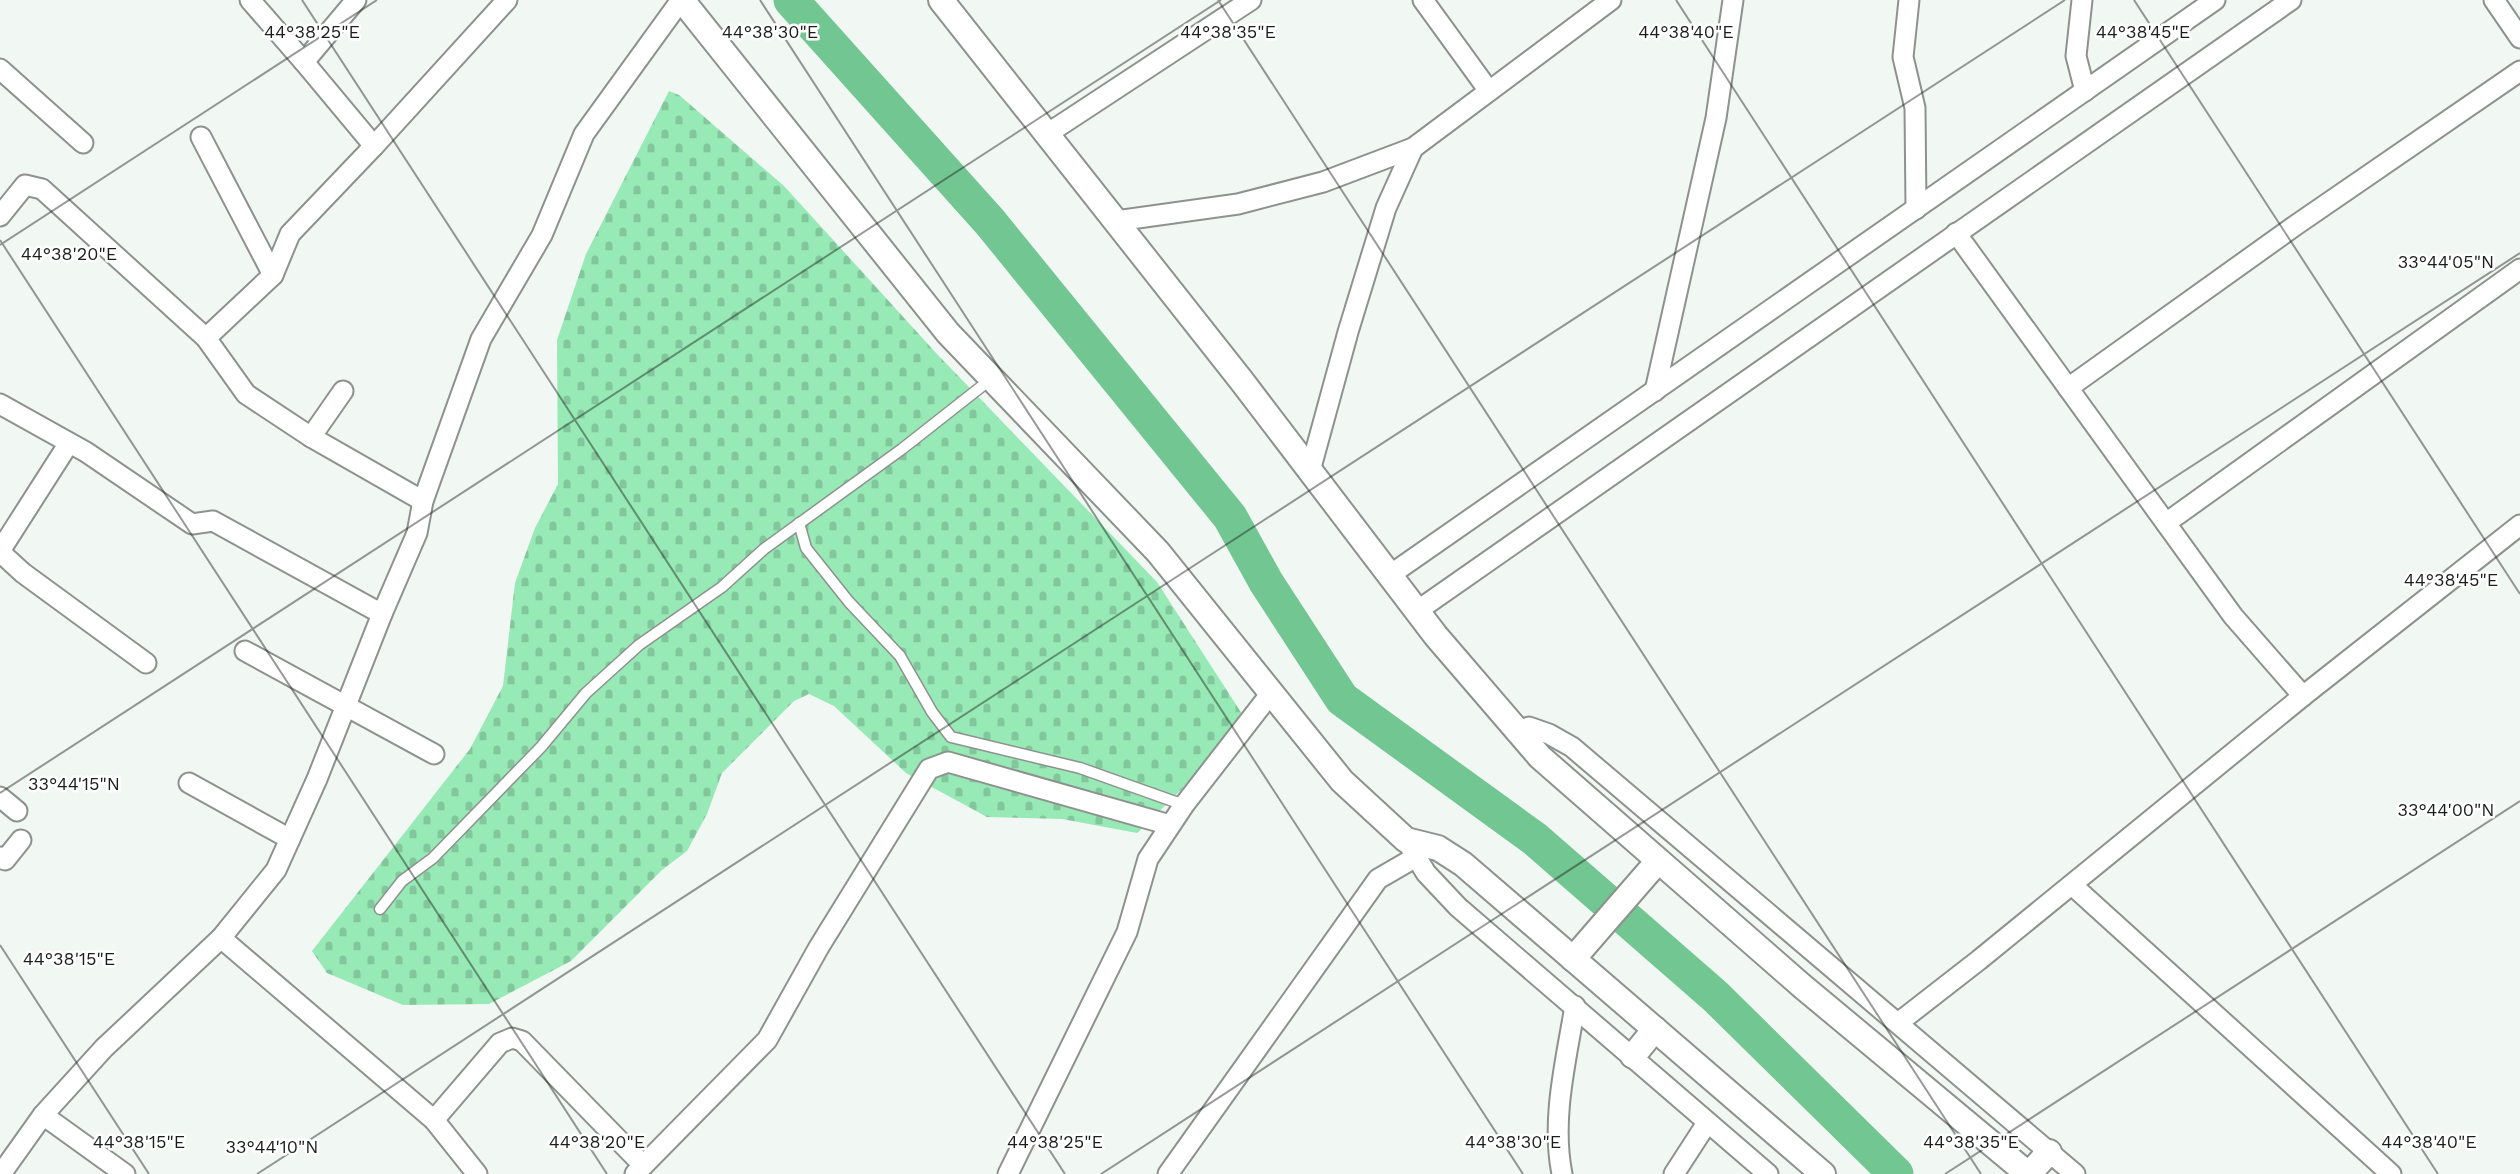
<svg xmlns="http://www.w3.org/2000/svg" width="2520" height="1174" font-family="'Work Sans',sans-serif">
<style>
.cemetery{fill:url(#cemetery-stones)}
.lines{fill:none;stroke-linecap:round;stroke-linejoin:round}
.river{stroke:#71c691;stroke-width:35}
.service-casing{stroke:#8d928e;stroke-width:13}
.minor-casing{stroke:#8d928e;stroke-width:23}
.tertiary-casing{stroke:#8d928e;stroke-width:28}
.service{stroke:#fff;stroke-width:10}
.minor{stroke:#fff;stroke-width:19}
.tertiary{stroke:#fff;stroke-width:24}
.ticks{fill:none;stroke:#1c1e1d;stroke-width:2;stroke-opacity:0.45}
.ticks-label{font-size:18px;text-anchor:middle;fill:#1c1e1d;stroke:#fff;stroke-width:5;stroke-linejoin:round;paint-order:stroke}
</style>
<defs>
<pattern id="cemetery-stones" width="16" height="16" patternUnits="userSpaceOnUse" patternTransform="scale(1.75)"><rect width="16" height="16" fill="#97e9b5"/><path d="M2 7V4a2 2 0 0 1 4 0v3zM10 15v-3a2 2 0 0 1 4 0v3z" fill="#82c79b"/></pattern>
</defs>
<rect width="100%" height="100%" fill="#f1f7f3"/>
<path class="cemetery" d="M669,91L679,95L784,186L936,353L1157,582L1244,717L1180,791L1137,833L1062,819L987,817L906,773L834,706L809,694L794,701L722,773L707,814L687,851L662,870L571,961L489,1004L403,1005L327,973L312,951L470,749L503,686L515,583L535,528L558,484L557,340L586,254Z"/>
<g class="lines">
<path class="river" d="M791,0L990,222L1230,517L1266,582L1342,699L1535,839L1715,996L1896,1174"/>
<defs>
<g id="service">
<path d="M799,523L806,548L849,602L900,656L932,712L951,737L1080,768L1184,805"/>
<path d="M380,909L402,881L433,858L541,747L586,693L639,645L722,587L764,549L902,449L991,379"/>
</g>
<g id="minor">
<path d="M250,0L304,62L356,0"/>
<path d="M1423,0L1489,91"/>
<path d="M1909,0L1903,57L1915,108L1916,209"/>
<path d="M2082,0L2076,56L2085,91"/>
<path d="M2494,0L2520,38"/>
<path d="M304,62L374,146"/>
<path d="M0,69L83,143"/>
<path d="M1047,134L1251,0"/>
<path d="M201,137L273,275"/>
<path d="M0,216L25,185L42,189L206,338L246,394L311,437L343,391"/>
<path d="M1116,221L1238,204L1323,182L1413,148L1611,0"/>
<path d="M1956,233L2233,616L2303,696"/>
<path d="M206,338L273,275L290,234L374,146L507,0"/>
<path d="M2068,388L2296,225L2520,71"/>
<path d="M1655,391L1716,118L1733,0"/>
<path d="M0,404L86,452L192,524L213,521L382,614"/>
<path d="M311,437L423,501"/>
<path d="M1310,471L1348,332L1386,208L1413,148"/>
<path d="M2166,523L2520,269"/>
<path d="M0,551L69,443"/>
<path d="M0,552L23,573L146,663"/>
<path d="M1390,575L2215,0"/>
<path d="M1417,611L2291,0"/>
<path d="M245,651L434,754"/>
<path d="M1516,732L1529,727L1549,734L1572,747L2075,1174"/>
<path d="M189,783L290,839"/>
<path d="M0,797L17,811"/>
<path d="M1406,840L1426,873L1458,907L1768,1174"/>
<path d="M0,857L5,860L21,840"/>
<path d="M2072,885L2391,1174"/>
<path d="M221,938L434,1120L477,1174"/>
<path d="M1898,1023L1979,960L2303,696L2520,525"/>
<path d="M43,1115L125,1174"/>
<path d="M434,1120L500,1043L512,1038L522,1041L643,1165"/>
<path d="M1,1174L43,1115L104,1048L221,938L276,870L317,779L382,614L417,533L423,501L481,339L542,235L584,134L681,0"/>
<path d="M635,1174L767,1040L819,947L929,769L948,762L1170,825"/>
<path d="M1008,1174L1127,932L1148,859L1184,805L1271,693"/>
<path d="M1168,1174L1378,879L1416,857"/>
<path d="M1562,1174C1551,1119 1566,1061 1575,1006"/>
<path d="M1674,1174L1707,1123"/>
</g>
<g id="tertiary">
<path d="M682,0L948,333L1158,552L1342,781L1406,840L1438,848L1463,864L1823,1174"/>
<path d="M941,0L1241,380L1436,636L1540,757L1802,986L2028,1174"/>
<path d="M1573,959L1658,861"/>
<path d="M1633,1056L1655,1029"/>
<path d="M2029,1174L2049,1152"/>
</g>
</defs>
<use href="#service" class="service-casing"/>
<use href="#minor" class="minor-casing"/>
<use href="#tertiary" class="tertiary-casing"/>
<use href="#service" class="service"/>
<use href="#minor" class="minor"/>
<use href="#tertiary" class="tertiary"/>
</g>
<path class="ticks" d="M302,0L1065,1174M760,0L1523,1174M1218,0L1981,1174M1676,0L2438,1174M2134,0L2520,594M0,240L607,1174M0,245L377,0M0,793L1221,0M0,945L149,1174M257,1174L2065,0M1101,1174L2520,253M1945,1174L2520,801"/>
<g class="ticks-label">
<text x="2143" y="38">44°38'45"E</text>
<text x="312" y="38">44°38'25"E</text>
<text x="770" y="38">44°38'30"E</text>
<text x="1228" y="38">44°38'35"E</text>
<text x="1686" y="38">44°38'40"E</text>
<text x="69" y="260">44°38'20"E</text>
<text x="2446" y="268">33°44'05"N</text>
<text x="2451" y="586">44°38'45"E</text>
<text x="74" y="790">33°44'15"N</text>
<text x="2446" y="816">33°44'00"N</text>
<text x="69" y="965">44°38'15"E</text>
<text x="139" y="1148">44°38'15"E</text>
<text x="597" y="1148">44°38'20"E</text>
<text x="1055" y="1148">44°38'25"E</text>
<text x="1513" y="1148">44°38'30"E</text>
<text x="1971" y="1148">44°38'35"E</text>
<text x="2429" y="1148">44°38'40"E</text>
<text x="272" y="1153">33°44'10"N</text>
</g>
</svg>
